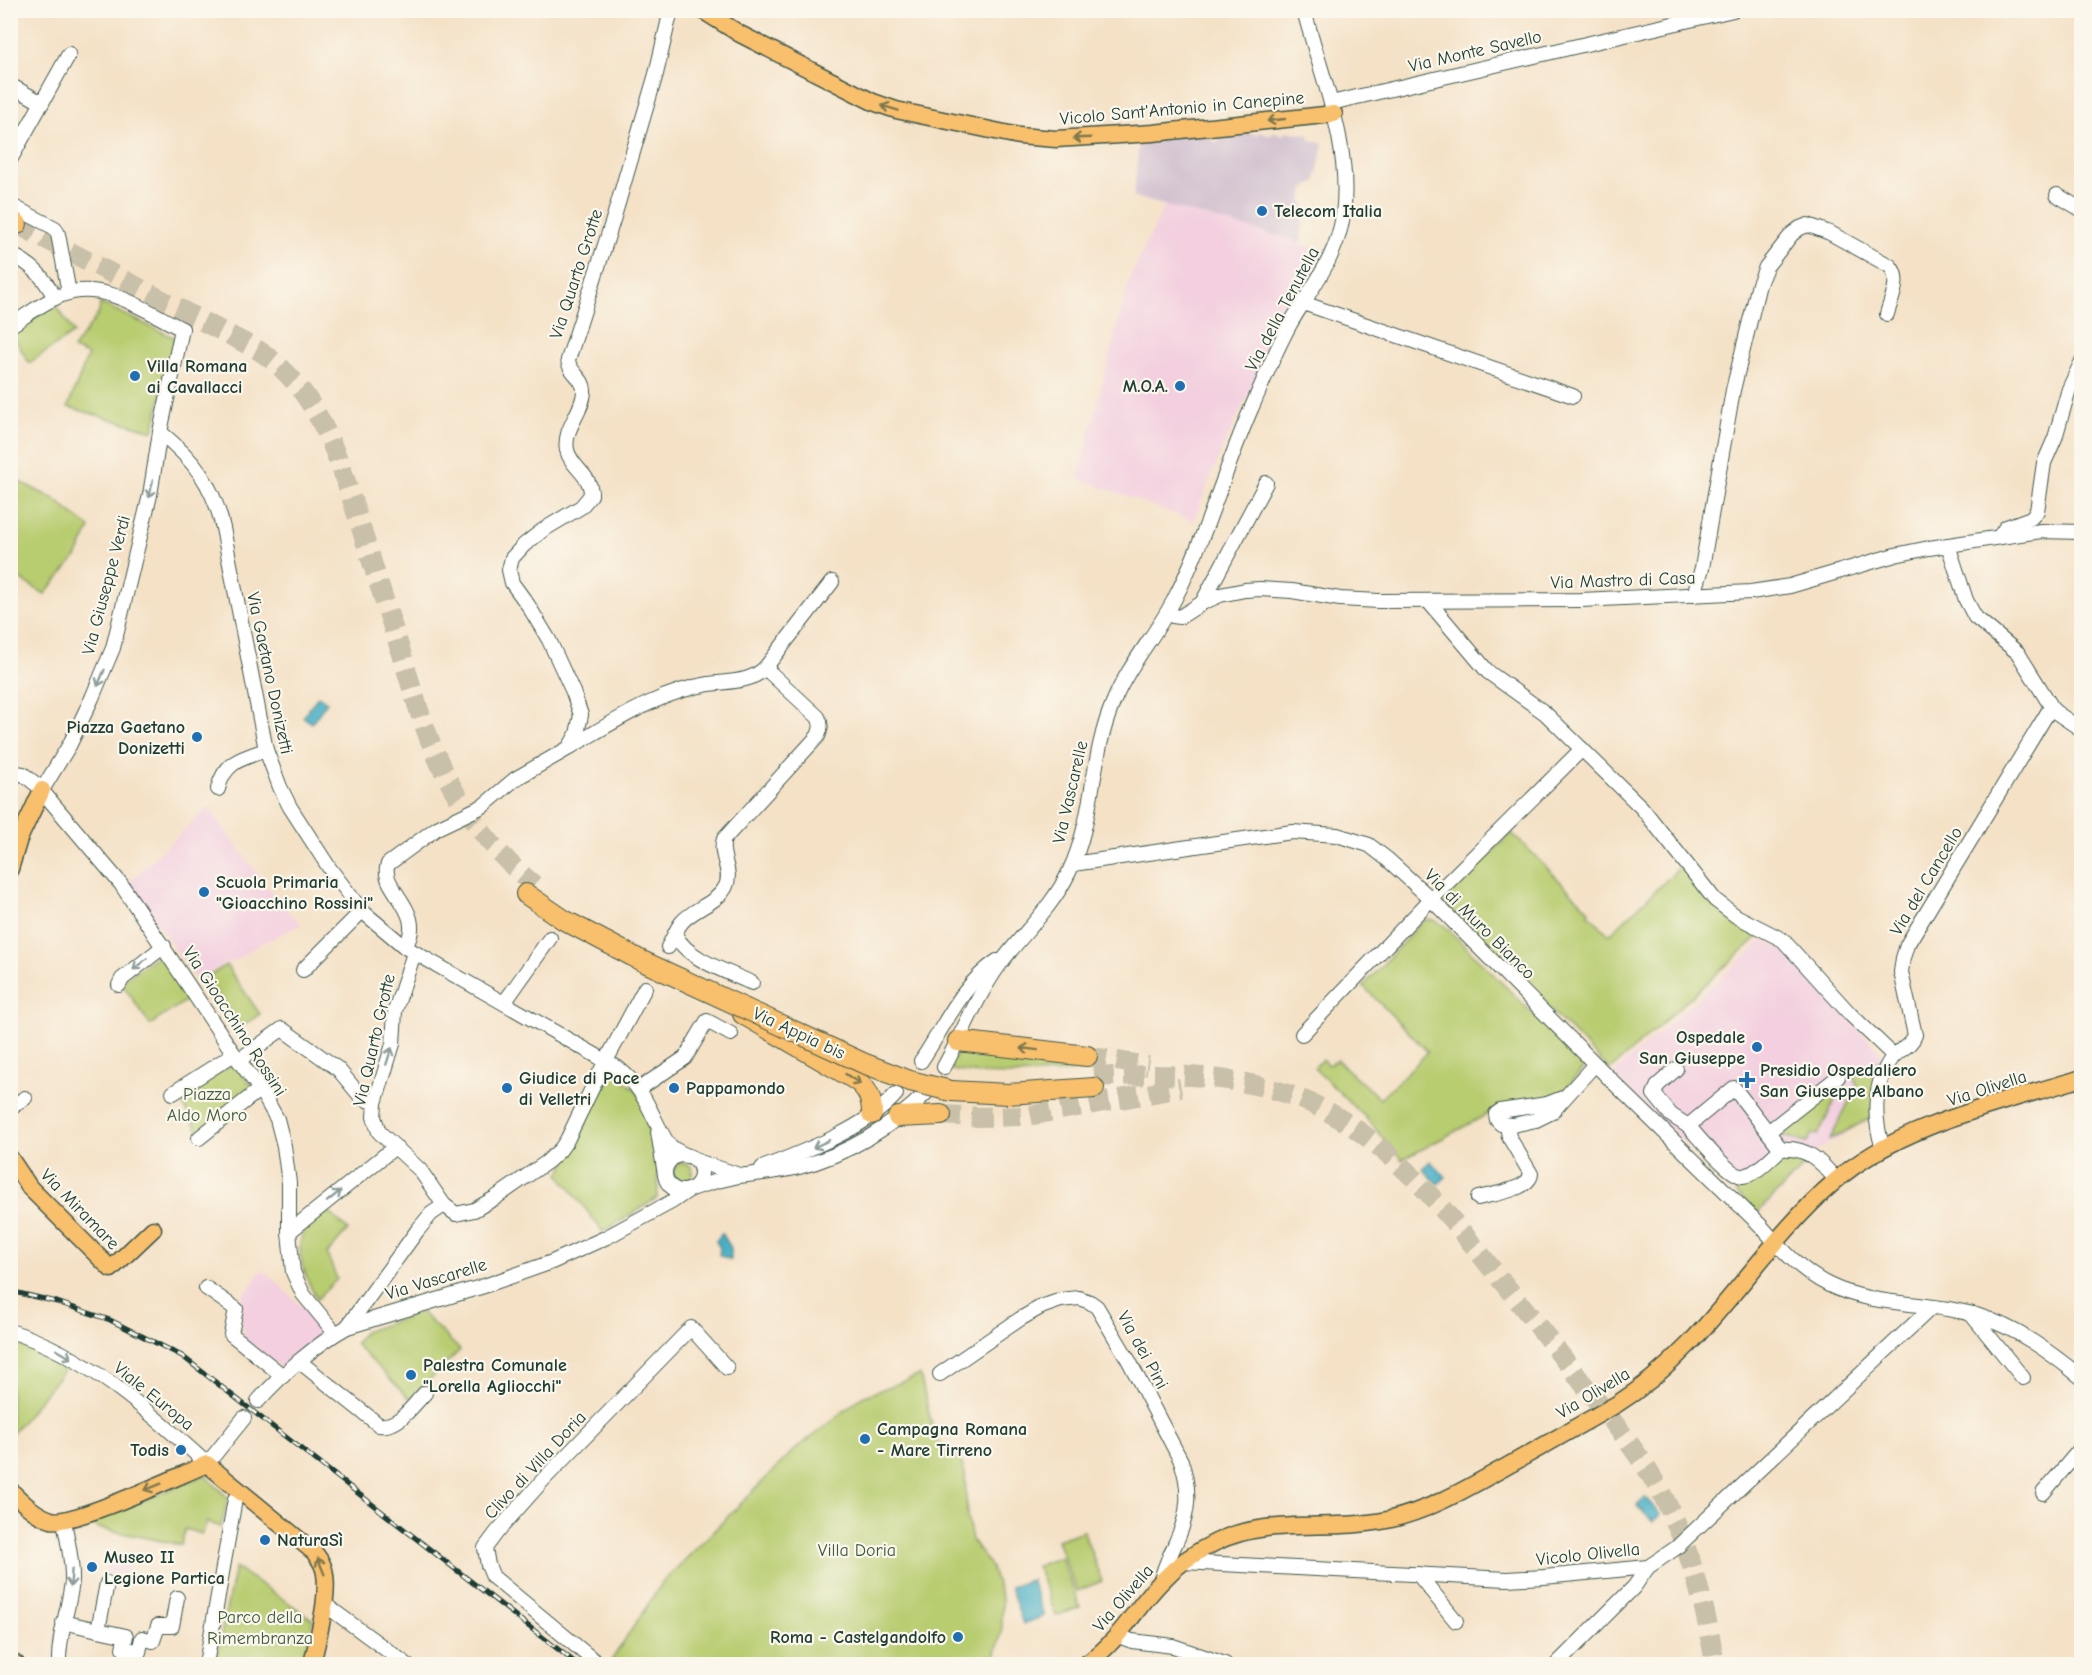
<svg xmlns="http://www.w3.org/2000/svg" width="2092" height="1675" font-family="'Comic Neue',sans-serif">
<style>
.built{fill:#f3cfdf}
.industrial{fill:#cfbdce}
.green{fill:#b8cc6f;stroke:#6c8452;stroke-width:1.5}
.water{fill:#46afc5;stroke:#32767c;stroke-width:1.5}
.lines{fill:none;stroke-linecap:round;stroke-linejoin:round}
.highway-tunnel{stroke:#c9c0a9;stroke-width:20;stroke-dasharray:20 10;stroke-linecap:butt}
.minor-casing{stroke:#3f564a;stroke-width:16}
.major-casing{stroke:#3f564a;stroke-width:19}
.highway-casing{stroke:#3f564a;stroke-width:22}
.minor{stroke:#fff;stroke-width:14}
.major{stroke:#f8bf6c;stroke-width:16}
.highway{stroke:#f8bf6c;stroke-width:20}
.rail-casing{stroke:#1f3d34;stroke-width:5}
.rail{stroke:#fbf7ec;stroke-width:3;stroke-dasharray:9;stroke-linecap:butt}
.highway-bridge-casing{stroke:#3f564a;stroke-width:22;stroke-linecap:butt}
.highway-bridge{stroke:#f8bf6c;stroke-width:20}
.oneway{stroke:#81784d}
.oneway2{stroke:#8f9e9a}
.poi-dot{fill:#1f6fb2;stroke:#fbf7ec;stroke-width:2}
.labels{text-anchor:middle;stroke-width:4.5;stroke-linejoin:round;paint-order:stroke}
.street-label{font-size:18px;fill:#1f3d34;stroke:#fbf7ec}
.poi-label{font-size:18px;font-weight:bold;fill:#1f3d34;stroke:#fbf7ec;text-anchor:start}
.park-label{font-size:18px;fill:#3e5a40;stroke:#fbf7ec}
</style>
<rect width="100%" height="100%" fill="#fbf7ec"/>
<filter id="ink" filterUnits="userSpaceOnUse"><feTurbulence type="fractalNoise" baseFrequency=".0167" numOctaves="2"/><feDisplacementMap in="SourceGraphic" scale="12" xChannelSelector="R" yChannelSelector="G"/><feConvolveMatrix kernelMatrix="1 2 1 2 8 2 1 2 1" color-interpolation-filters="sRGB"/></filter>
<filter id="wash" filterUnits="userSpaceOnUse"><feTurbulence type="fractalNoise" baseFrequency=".008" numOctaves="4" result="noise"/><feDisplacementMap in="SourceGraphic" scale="24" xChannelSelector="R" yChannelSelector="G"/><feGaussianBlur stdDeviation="1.35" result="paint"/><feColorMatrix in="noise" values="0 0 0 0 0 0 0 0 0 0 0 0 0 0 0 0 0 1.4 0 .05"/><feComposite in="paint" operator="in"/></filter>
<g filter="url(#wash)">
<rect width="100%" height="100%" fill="#f4e1c6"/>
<g class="built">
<path d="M1165,205L1300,242L1323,253L1313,276L1299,292L1274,339L1219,457L1193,521L1078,478L1129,280Z"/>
<path d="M208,807L279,903L302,924L257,946L235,961L226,963L197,981L129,882Z"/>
<path d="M1764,939L1791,954L1886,1059L1874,1116L1809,1156L1805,1167L1757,1216L1736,1192L1612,1074Z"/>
<path d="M261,1271L266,1272L320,1324L324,1333L284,1370L245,1340L239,1302Z"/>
<path d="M107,1551L130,1556L127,1573L125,1572L124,1576L105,1572Z"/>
</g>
<path class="industrial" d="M1231,131L1244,135L1246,132L1258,135L1259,132L1271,136L1273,132L1284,135L1285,131L1310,135L1309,139L1323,144L1316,181L1304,189L1302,199L1306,210L1300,242L1134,197L1139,140L1211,133V139L1215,143Z"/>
<g class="green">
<path d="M55,303L74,333L29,363L11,332Z"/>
<path d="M100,303L175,338L153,431L68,407L88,355L73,349L99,313Z"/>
<path d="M10,477L54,499L90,528L76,557L45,594L11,574Z"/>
<path d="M1512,833L1590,911L1588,913L1609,935L1682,865L1724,913L1759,936L1610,1070L1442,901Z"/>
<path d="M1426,920H1434L1445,926L1585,1066L1561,1095L1495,1110L1402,1160L1365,1117L1314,1068L1322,1059L1328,1065L1337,1060L1380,1099L1428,1052L1363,986L1420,924Z"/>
<path d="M162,952L191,997L150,1025L121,982Z"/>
<path d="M226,965L260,1014L241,1027L206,978Z"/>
<path d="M975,1048L1090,1064V1070C1041,1074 995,1079 947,1069L958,1052Z"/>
<path d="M1886,1059L1874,1116L1830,1140L1857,1085L1853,1070Z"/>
<path d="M234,1063L254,1090L200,1134L180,1099Z"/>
<path d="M611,1071C619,1077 631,1084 637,1092C655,1120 661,1166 657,1198L603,1232L559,1174L587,1123L584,1121Z"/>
<path d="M1835,1085L1841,1088L1818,1135L1812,1134L1807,1143L1783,1136L1779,1132Z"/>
<path d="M1787,1154L1807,1157L1802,1168L1757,1213L1736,1192Z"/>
<circle cx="683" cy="1173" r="10"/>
<path d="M328,1211L348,1230L327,1254L337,1279L317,1299C307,1282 292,1248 305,1230C311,1222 320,1217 328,1211Z"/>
<path d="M421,1312L460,1350L410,1399L355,1344L364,1332Z"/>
<path d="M11,1340L66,1368L11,1435L10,1340Z"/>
<path d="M920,1375L935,1438L956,1455L962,1464L965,1474L967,1515L972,1540L991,1567L1002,1598V1632L993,1664H609L662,1583L792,1452L862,1397Z"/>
<path d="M205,1475L228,1498L221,1527L207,1522L202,1534L185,1529L181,1545L98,1528L93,1524L99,1518Z"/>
<path d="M1083,1531L1102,1581L1077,1591L1057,1540Z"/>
<path d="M1061,1557L1080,1607L1056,1616L1037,1566Z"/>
<path d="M235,1567L313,1619L304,1664H215Z"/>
</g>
<g class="water">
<path d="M318,696L327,702L312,723L303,717Z"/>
<path d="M1430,1161L1446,1177L1438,1184L1423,1169Z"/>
<path d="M722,1233L731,1248V1260L719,1255L720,1248L716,1241Z"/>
<path d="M1645,1497L1661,1514L1653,1522L1637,1506Z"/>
<path d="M1031,1580L1044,1616L1023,1624L1010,1587Z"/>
</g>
</g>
<g filter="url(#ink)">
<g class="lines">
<g class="highway-tunnel">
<path d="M17,224L258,350C320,389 341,465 362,531C375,572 388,612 401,652C413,692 424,731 442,768C466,816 493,851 534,885"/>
<path d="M1087,1056L1148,1066"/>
<path d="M1094,1077C1165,1073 1239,1073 1306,1101C1387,1136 1447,1212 1500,1279C1524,1308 1547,1337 1570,1367C1604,1411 1642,1454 1667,1504C1692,1554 1706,1609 1715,1664"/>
<path d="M941,1115L979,1117L1027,1116L1181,1088"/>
</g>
<defs>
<g id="minor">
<path d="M10,85L42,103"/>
<path d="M1331,103L1733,10"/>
<path d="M10,160L69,54"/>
<path d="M2057,195L2082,210"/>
<path d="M10,205L55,228L58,234L69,293"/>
<path d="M10,254C32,264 44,277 55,298"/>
<path d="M1303,303L1573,396"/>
<path d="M10,326C27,315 43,302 62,295C103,279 146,311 182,329L160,432L150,495L113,648L92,698L70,744L42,790"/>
<path d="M160,432C194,460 213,484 223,528L266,750L280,787L290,807L330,869L362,911L405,947L618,1068C647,1091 650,1115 668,1144L674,1149L687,1156"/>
<path d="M1999,537L2006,527L2031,518L2037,511L2044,463L2055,438L2069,389L2082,361"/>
<path d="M1948,545L1966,600L1975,617L2018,653L2054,711L2082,730"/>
<path d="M1694,595L1702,568L1733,390L1759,284L1766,267L1792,234L1800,228L1808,225L1830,233L1890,266C1902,279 1891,299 1887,314"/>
<path d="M1429,602L1488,672L1545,713L1642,808L1715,900L1736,916L1783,940L1851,1015L1894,1056"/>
<path d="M1202,603L1266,483"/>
<path d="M1167,613L1173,616L1180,617L1202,603L1220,595L1245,590L1260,589L1292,591L1340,599L1379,601L1581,600L1751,592L1790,586L1895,555L1929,548L2041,531L2082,532"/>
<path d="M570,747C614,722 658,692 709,684C729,681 750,683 765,668L832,582"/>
<path d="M10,772L23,774L37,785L121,884L234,1054L260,1089L277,1119L284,1146L289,1183V1232L293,1272L303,1294L335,1333"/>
<path d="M218,789C224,762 242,758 266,750"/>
<path d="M1073,864L1292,832L1337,835L1369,845L1387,859L1431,899L1614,1083L1761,1226C1780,1248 1802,1272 1829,1285C1874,1307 1929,1301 1976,1315C2016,1327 2050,1352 2082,1378"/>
<path d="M675,934C686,959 728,972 752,983"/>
<path d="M405,947C428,910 378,889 388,864L437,828L483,806L515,779L569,748L577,734L581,715L573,692L549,640L528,605L512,583L509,570L512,558L524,545L543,530L581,507L591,495C592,475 571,468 567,450C563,428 583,412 584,392C585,378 569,373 568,360L613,220L656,74L671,10"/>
<path d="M668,947C673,939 676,929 682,922C694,908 718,903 726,886C733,871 718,854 724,839L818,736C821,729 822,724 818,717L765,668"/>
<path d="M414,953L395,1011L393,1044L375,1103L374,1117L379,1132L420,1170L444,1205L456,1214L474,1210L495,1198L547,1162L560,1150L567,1140L598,1076L645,988"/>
<path d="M303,970L362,911"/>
<path d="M119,985L122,979L164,946"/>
<path d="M504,1003L550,938"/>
<path d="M1302,1034L1431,899L1582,749"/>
<path d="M239,1060L282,1029L338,1069L362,1098L375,1103"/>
<path d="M921,1061C945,1026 960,986 997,961"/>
<path d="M944,1067C963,1033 977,995 1000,964C1023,933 1052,908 1069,872C1095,818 1090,757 1113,703C1128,665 1157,634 1175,598C1206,537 1224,471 1251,409C1264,380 1275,351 1290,324C1311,288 1337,258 1343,215C1352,145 1321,77 1304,10"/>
<path d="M1676,1069L1658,1085L1654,1094L1671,1115L1688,1126"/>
<path d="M639,1089L685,1058L707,1021L731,1034"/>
<path d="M173,1093L234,1054"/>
<path d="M1565,1097L1547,1104L1500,1111L1496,1114L1497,1120L1501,1124L1513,1125L1536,1120L1552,1112L1595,1064"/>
<path d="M10,1108L25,1098"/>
<path d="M658,1132L665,1175"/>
<path d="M1768,1132L1838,1077"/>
<path d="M199,1138L260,1089"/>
<path d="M1883,1148C1873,1118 1873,1084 1892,1058C1899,1049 1911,1047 1915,1035L1901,972L1903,958L1907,945L2051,707"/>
<path d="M1781,1149C1771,1157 1756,1175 1743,1176C1730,1177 1698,1136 1688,1126L1734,1088L1781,1149C1807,1147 1821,1161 1836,1180"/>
<circle cx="683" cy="1173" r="18"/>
<path d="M697,1161L739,1175"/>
<path d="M762,1168C803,1152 867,1128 896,1094"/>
<path d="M694,1188C709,1183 724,1179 739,1176C759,1173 779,1172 799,1167C846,1155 892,1127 926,1093"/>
<path d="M1478,1198C1492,1194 1529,1190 1531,1174L1509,1137L1507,1125"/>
<path d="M289,1232L395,1147"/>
<path d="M206,1288L236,1309L231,1334L283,1376"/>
<path d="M1971,1314L2023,1378"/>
<path d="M347,1327L417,1231L431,1214L444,1205"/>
<path d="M10,1331C88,1356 148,1410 207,1464L244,1418"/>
<path d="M300,1362L379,1425C399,1428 412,1406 425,1393"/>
<path d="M940,1374L1020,1319L1041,1307L1061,1300L1079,1298L1090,1302L1097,1307L1129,1361L1181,1461C1191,1490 1189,1514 1176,1542C1170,1556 1164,1566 1161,1581"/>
<path d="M258,1401C282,1374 315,1345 347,1327L484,1286L552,1262L607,1237L673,1201L689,1190"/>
<path d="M2043,1493L2082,1447"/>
<path d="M1183,1562L1507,1579L1544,1577L1648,1567L1676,1548L1932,1307"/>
<path d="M1418,1574L1456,1621"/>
<path d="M324,1604L406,1664"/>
<path d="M63,1622L98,1630L107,1583"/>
<path d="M98,1630L126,1636L123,1648L139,1652L142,1638L153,1641L158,1626H172L177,1598"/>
<path d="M1118,1636L1132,1641L1173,1646L1225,1664"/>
<path d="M59,1664C58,1636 69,1609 72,1581C73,1561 67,1540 64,1520"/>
<path d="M125,1664L128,1649"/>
<path d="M206,1664L235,1499L241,1492"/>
<path d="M598,1664L493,1577L488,1565L485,1548L497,1532L543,1480L691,1328L727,1368"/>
<path d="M1557,1664L1634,1587L1648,1567"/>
</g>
<g id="major">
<path d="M702,10L740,34L873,102L896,110L1019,136L1056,139L1153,133L1334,114"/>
<path d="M10,869L19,839L42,790"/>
<path d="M10,1158L30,1188L111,1269L153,1229"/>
<path d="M10,1490C22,1502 35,1515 51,1520C73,1526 180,1475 207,1464L314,1552C317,1556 320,1560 322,1564C333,1586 317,1641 312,1664"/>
<path d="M10,1661L16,1664"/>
<path d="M1086,1664C1119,1642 1135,1608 1162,1581C1177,1565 1197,1551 1216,1542C1269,1516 1331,1532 1387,1520C1434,1510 1476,1483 1518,1460C1551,1441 1584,1423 1617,1404C1707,1348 1756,1250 1834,1182C1900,1124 1999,1104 2082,1078"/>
</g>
<g id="highway">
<path d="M10,220L17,224"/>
<path d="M526,894L564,920L640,960"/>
<path d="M743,1014L856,1080C868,1089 872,1099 872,1114"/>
<path d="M958,1041L1087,1056"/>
<path d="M951,1091L1008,1094L1094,1088"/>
<path d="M898,1117L941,1115"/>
</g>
</defs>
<use href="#minor" class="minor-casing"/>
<use href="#major" class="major-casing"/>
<use href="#highway" class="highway-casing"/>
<use href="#minor" class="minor"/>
<use href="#major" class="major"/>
<use href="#highway" class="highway"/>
<defs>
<path id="rail" d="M10,1291L57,1302L110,1320L182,1356L577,1664"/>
</defs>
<use href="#rail" class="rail-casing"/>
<use href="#rail" class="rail"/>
<defs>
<path id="highway-bridge" d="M640,960L863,1063L910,1081L951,1091"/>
</defs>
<use href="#highway-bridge" class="highway-bridge-casing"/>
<use href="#highway-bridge" class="highway-bridge"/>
</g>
<defs><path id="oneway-shaft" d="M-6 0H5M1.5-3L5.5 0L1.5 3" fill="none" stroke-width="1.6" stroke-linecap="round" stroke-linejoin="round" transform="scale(1.5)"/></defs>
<g class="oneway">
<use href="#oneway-shaft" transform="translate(890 108) rotate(-163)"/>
<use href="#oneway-shaft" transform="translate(1276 120) rotate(174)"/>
<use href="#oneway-shaft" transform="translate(1082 138) rotate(178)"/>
<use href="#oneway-shaft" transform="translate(1029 1049) rotate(-173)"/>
<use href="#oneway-shaft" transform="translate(853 1079) rotate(34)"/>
<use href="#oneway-shaft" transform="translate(153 1487) rotate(158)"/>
<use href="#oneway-shaft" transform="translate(321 1566) rotate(-112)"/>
</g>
<g class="oneway2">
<use href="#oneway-shaft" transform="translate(151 489) rotate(102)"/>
<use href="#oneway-shaft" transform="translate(101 678) rotate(113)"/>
<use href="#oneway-shaft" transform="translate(140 964) rotate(141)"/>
<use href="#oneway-shaft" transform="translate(389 1056) rotate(-72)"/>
<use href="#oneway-shaft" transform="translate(821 1144) rotate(154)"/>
<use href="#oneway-shaft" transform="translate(334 1196) rotate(-39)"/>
<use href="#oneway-shaft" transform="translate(64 1354) rotate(30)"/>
<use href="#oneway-shaft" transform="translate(71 1578) rotate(94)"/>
</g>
</g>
<g class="poi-dot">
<circle cx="1262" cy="211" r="6"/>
<circle cx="135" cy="376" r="6"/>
<circle cx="1180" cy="386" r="6"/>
<circle cx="197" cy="737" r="6"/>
<circle cx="204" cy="892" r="6"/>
<circle cx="1757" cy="1047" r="6"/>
<path d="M1744 1071h6v6h6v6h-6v6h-6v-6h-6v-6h6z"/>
<circle cx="507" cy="1088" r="6"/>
<circle cx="674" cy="1088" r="6"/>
<circle cx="411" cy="1375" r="6"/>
<circle cx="865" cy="1439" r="6"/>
<circle cx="181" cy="1450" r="6"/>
<circle cx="265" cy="1540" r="6"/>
<circle cx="92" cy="1567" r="6"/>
<circle cx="958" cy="1637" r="6"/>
</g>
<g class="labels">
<g class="street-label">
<text transform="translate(1475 51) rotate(-13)" y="6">Via Monte Savello</text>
<text transform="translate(1182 108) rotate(-5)" y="6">Vicolo Sant'Antonio in Canepine</text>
<text transform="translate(576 274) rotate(-72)" y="6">Via Quarto Grotte</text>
<text transform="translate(1282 309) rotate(-62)" y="6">Via della Tenutella</text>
<text transform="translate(1623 580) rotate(-2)" y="6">Via Mastro di Casa</text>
<text transform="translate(106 585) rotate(-75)" y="6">Via Giuseppe Verdi</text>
<text transform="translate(270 673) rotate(78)" y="6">Via Gaetano Donizetti</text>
<text transform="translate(1070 792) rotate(-77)" y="6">Via Vascarelle</text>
<text transform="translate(1926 881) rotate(-59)" y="6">Via del Cancello</text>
<text transform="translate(1480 924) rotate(45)" y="6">Via di Muro Bianco</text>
<text transform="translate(235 1021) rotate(57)" y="6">Via Gioacchino Rossini</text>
<text transform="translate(799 1033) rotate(25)" y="6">Via Appia bis</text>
<text transform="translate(374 1040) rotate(-77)" y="6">Via Quarto Grotte</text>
<text transform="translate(1987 1088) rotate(-18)" y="6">Via Olivella</text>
<text transform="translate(80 1209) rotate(46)" y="6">Via Miramare</text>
<text transform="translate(436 1279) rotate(-17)" y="6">Via Vascarelle</text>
<text transform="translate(1143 1350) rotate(61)" y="6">Via dei Pini</text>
<text transform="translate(1593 1393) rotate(-31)" y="6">Via Olivella</text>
<text transform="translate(154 1396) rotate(39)" y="6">Viale Europa</text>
<text transform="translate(535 1465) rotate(-47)" y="6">Clivo di Villa Doria</text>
<text transform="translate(1588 1554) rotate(-6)" y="6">Vicolo Olivella</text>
<text transform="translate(1123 1598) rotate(-49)" y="6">Via Olivella</text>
</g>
<g class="poi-label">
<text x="1274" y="217">Telecom Italia</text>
<text x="147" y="372">Villa Romana<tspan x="147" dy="21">ai Cavallacci</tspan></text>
<text x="1168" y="392" text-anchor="end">M.O.A.</text>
<text x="185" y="733" text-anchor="end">Piazza Gaetano<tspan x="185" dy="21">Donizetti</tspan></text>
<text x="216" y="888">Scuola Primaria<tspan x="216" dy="21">"Gioacchino Rossini"</tspan></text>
<text x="1745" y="1043" text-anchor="end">Ospedale<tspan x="1745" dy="21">San Giuseppe</tspan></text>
<text x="1760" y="1076">Presidio Ospedaliero<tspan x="1760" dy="21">San Giuseppe Albano</tspan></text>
<text x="519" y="1084">Giudice di Pace<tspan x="519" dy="21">di Velletri</tspan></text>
<text x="686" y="1094">Pappamondo</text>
<text x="423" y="1371">Palestra Comunale<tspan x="423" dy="21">"Lorella Agliocchi"</tspan></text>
<text x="877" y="1435">Campagna Romana<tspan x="877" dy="21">- Mare Tirreno</tspan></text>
<text x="169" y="1456" text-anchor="end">Todis</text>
<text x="277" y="1546">NaturaSì</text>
<text x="104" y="1563">Museo II<tspan x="104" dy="21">Legione Partica</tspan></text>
<text x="946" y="1643" text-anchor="end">Roma - Castelgandolfo</text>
</g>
<g class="park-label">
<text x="207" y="1100">Piazza<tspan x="207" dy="21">Aldo Moro</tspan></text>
<text x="857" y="1556">Villa Doria</text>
<text x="260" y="1623">Parco della<tspan x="260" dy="21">Rimembranza</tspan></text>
</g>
</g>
<rect width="2092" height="1675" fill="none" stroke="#fbf7ec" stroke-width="36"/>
</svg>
